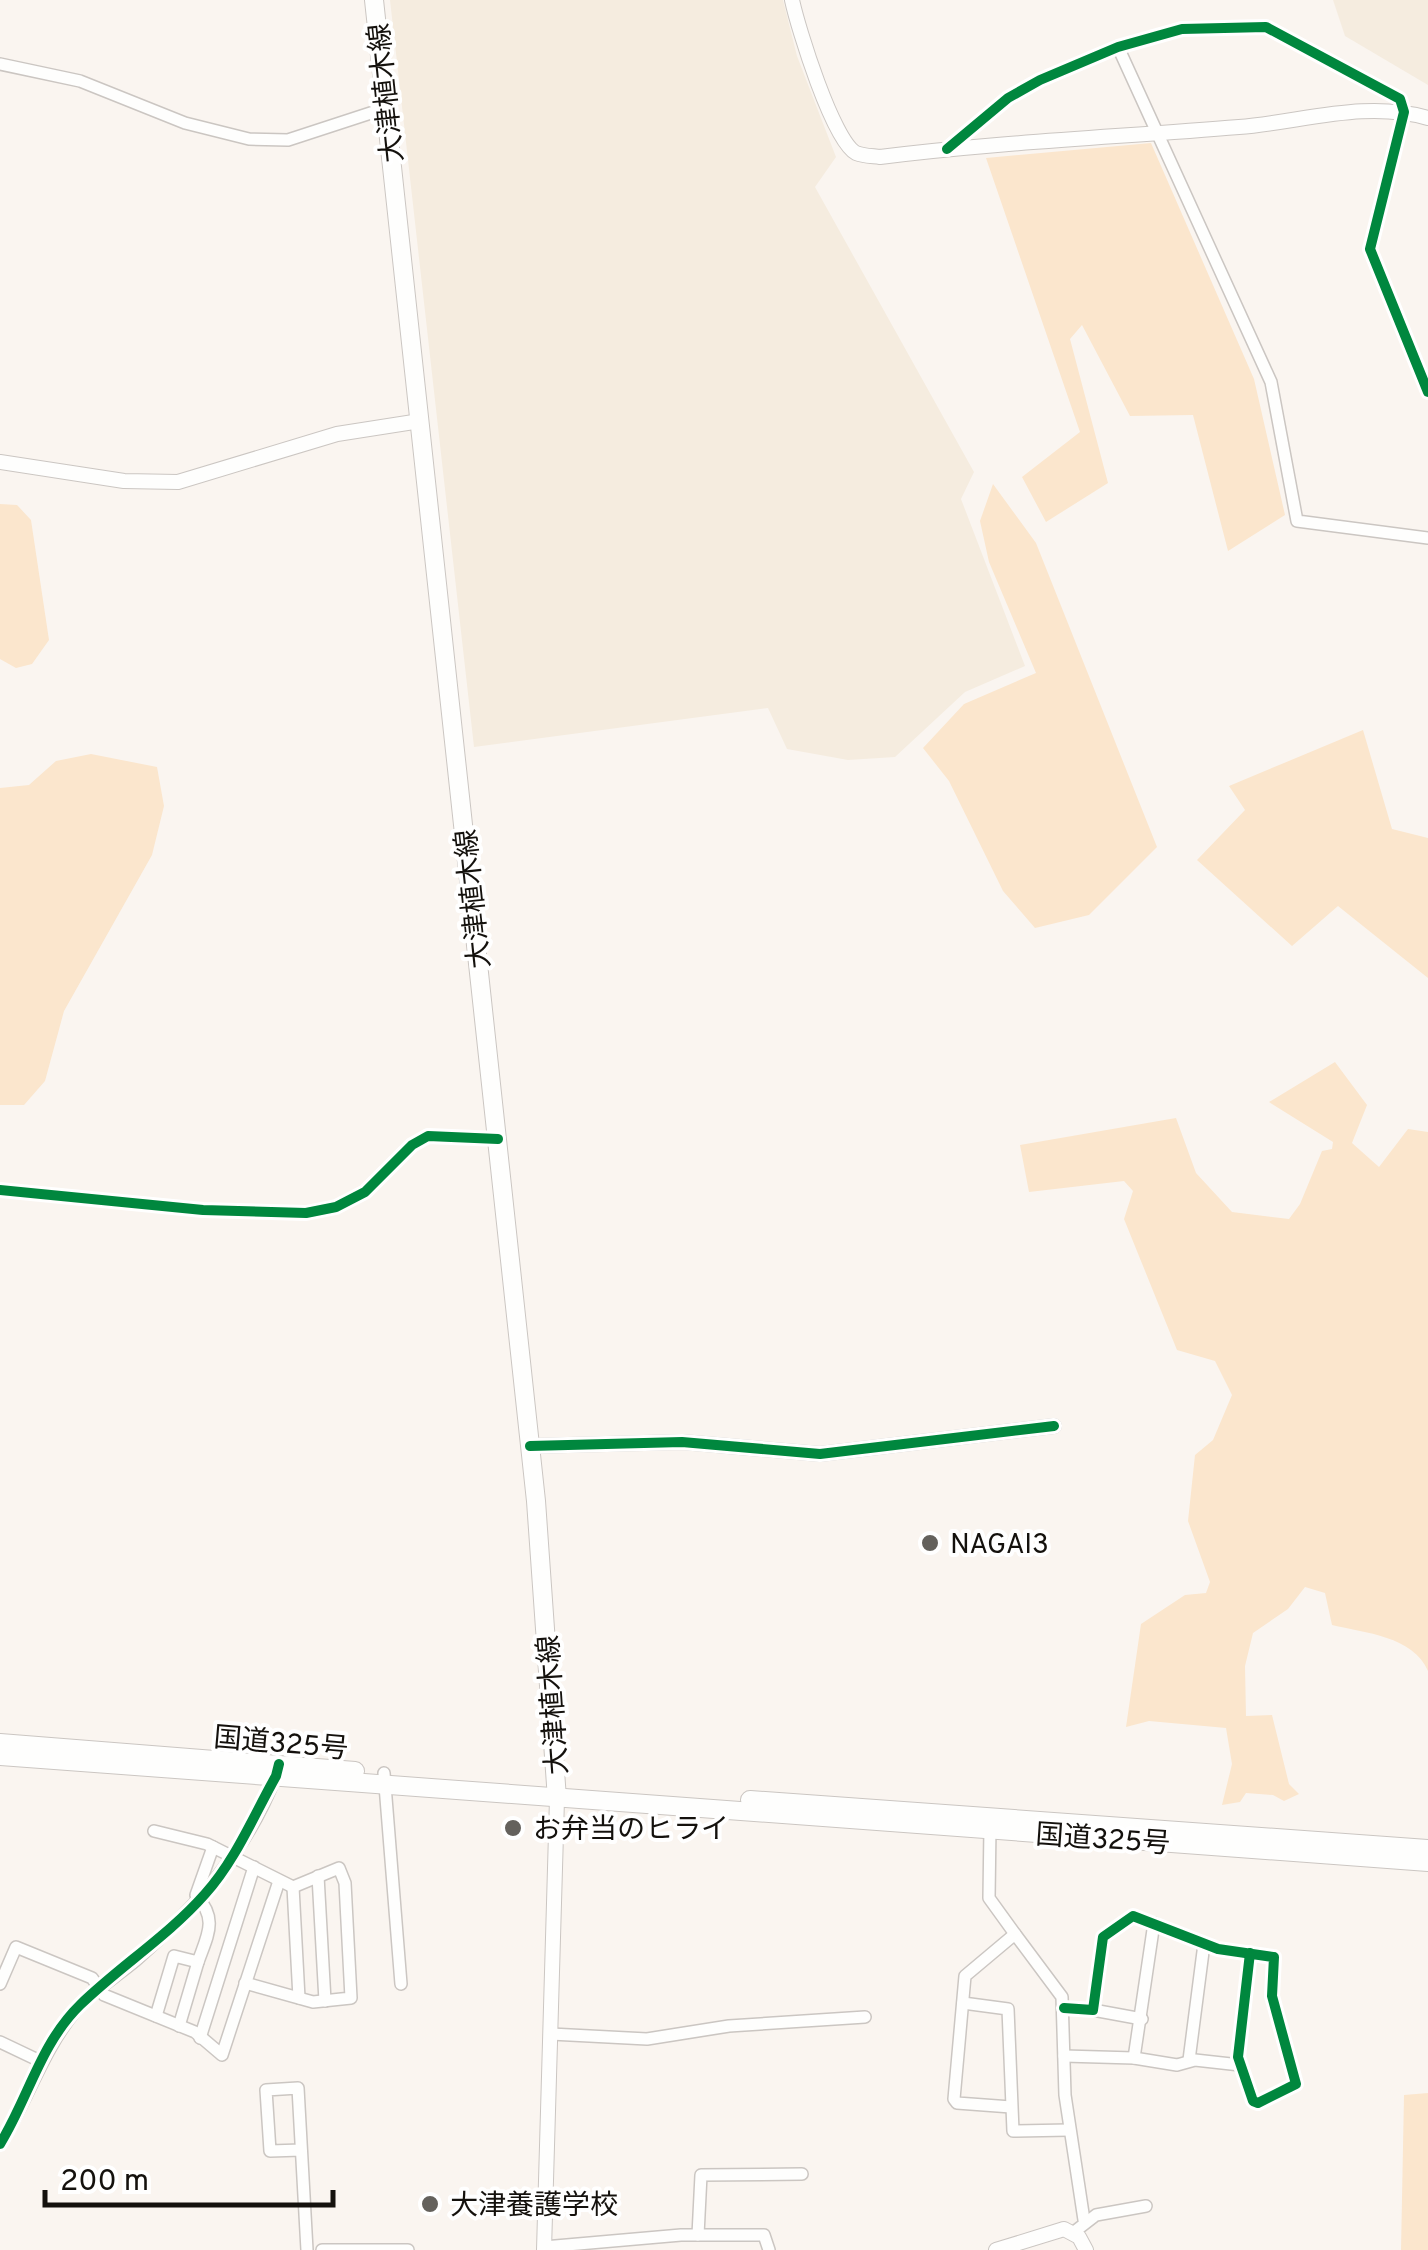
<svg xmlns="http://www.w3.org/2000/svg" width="1428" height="2250" font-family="Overpass,'Noto Sans JP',sans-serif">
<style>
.built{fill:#f5ecdf}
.green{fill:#fbe6cd}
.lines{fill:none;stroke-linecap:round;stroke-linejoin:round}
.minor-casing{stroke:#cbc6c2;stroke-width:14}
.tertiary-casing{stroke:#cbc6c2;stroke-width:16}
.primary-casing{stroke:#cbc6c2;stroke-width:20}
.trunk-casing{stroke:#cbc6c2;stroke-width:20}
.minor{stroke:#fefefd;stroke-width:11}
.tertiary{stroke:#fefefd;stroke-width:14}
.primary{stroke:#fefefd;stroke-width:18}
.trunk{stroke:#fefefd;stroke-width:18}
.cycleway-casing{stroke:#fff;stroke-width:16}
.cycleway{stroke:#00873e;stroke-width:10}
.poi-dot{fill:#64615c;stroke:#fff;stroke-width:4}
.labels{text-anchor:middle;stroke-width:8;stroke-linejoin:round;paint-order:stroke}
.street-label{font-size:28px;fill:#14110d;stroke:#fff}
.poi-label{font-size:28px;fill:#14110d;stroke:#fff;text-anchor:start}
</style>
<rect width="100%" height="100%" fill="#faf5f0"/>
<g class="built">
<path d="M390,0H783L797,56L836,157L815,187L974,472L961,499L1025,666L965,692L895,757L848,760L787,749L768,708L474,747Z"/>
<path d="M1333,0H1428V85L1345,36Z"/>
</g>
<g class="green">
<path d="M1151,143L1254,379L1285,515L1228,551L1193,415L1130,416L1082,325L1070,339L1108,483L1046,522L1022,477L1080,432L986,158Z"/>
<path d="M993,484L1036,543L1157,847L1089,915L1035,928L1003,891L949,781L923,748L964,704L1036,673L989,562L980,521Z"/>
<path d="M0,504L17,505L31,520L49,640L32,664L16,668L0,659Z"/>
<path d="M1363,730L1392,829L1428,838V978L1338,906L1292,946L1197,860L1245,810L1229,786Z"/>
<path d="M91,754L157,767L164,806L152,855L64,1011L45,1081L24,1105H0V788L29,785L56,761Z"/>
<path d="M1335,1062L1367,1105L1352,1143L1379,1167L1408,1129L1428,1132V1671C1413,1636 1365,1633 1332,1625L1325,1593L1305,1587L1288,1609L1253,1633L1245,1666L1246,1716L1272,1715L1289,1784L1299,1794L1284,1801L1273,1795L1246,1793L1240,1802L1222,1805L1232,1764L1226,1728L1149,1721L1126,1727L1141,1624L1185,1595L1206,1593L1210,1582L1188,1521L1195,1455L1213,1440L1232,1395L1215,1361L1177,1350L1124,1219L1133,1191L1124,1181L1029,1192L1020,1145L1176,1118L1196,1173L1232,1212L1289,1219L1300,1204L1322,1151L1332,1149L1333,1142L1269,1102Z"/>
<path d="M1428,2093V2250H1401L1404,2095Z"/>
</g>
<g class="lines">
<defs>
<g id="minor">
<path d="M1118,47L1271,382L1297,521L1428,538"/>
<path d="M0,64L80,81L185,123L249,139L288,140L386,108"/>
<path d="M948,148L1008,98L1040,80L1118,47L1182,29L1266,27L1400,99L1404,112L1370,249L1428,392"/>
<path d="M0,1190L203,1210L306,1213L336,1207L365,1192L412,1145L428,1136L498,1139"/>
<path d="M384,1773L401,1984"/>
<path d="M990,1827L989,1898L1015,1934"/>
<path d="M154,1831L207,1844L293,1887L339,1868L345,1883L351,1998L313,2002L245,1983"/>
<path d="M318,1876L325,2001"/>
<path d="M293,1887L299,1998"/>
<path d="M0,1984L16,1947L92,1978L104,1995L195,2032L222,2055L279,1881"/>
<path d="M963,2003L1008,2009L1013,2131L1069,2130"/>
<path d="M1064,2008L1093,2010L1103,1937L1133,1916L1218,1949L1273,1957H1274L1272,1996L1296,2084L1258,2103L1253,2101L1238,2057L1250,1953"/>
<path d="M1093,2010L1142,2019"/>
<path d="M156,2016L174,1956L198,1962C208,1934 218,1919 196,1895L213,1847"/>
<path d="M179,2026L198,1962"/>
<path d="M551,2034L647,2039L729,2026L865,2017"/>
<path d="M200,2038L254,1867"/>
<path d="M0,2042L40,2061"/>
<path d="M1064,2056L1134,2058L1177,2065L1195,2060L1240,2065"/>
<path d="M1134,2058L1154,1923"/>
<path d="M1189,2060L1204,1944"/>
<path d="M1011,2107L957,2103L954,2099L965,1976L1015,1934L1062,1997L1065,2095L1084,2220"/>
<path d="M0,2144C28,2100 42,2051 76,2010C92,1991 116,1977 135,1961C194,1909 250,1848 277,1772"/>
<path d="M301,2150L270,2151L266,2090L298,2088L307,2250"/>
<path d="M1074,2232L1096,2215L1146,2206"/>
<path d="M698,2235L701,2175L802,2174"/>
<path d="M544,2247L681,2235H764L769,2250"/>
<path d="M322,2250H408"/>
</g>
<g id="tertiary">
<path d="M792,0C798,28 833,141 856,153C863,156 873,156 880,157C1000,142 1119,137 1239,127C1302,122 1365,100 1428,118"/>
<path d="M0,462L124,481L178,482L337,434L420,421"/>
<path d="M530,1446L682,1442L820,1454L1054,1426"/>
<path d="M544,2250L557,1799"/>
<path d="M996,2250L1064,2229L1079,2237L1086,2250"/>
</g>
<path id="primary" d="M374,0L536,1501L557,1799"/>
<g id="trunk">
<path d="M0,1743L355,1771"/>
<path d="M0,1756L1428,1862"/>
<path d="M750,1800L1428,1849"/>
</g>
</defs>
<use href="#minor" class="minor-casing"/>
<use href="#tertiary" class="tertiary-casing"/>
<use href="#primary" class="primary-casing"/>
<use href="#trunk" class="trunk-casing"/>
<use href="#minor" class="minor"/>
<use href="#tertiary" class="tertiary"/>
<use href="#primary" class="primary"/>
<use href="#trunk" class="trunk"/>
<defs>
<g id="cycleway">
<path d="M947,149L1008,98L1040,80L1118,47L1182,29L1266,27L1400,99L1404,112L1370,249L1428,392"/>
<path d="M0,1190L203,1210L306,1213L336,1207L365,1192L412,1145L428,1136L498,1139"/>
<path d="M530,1446L682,1442L820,1454L1054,1426"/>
<path d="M1064,2008L1093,2010L1103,1937L1133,1916L1218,1949L1273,1957H1274L1272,1996L1296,2084L1258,2103L1253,2101L1238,2057L1250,1953"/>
<path d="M0,2144C28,2099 40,2044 80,2005C120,1966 168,1936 205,1894C235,1861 254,1815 276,1776L279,1764"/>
</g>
</defs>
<use href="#cycleway" class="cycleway-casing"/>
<use href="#cycleway" class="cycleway"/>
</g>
<g class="poi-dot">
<circle cx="930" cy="1543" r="10"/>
<circle cx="513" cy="1828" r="10"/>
<circle cx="430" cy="2204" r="10"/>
</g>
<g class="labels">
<g class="street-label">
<text transform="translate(385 93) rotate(-96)" y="10">大津植木線</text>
<text transform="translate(472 899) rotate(-96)" y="10">大津植木線</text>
<text transform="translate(552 1705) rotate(-94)" y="10">大津植木線</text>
<text transform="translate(281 1742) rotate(5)" y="10">国道325号</text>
<text transform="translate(1103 1838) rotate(4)" y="10">国道325号</text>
</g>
<g class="poi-label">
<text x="950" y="1553">NAGAI3</text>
<text x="533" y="1838">お弁当のヒライ</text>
<text x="450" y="2214">大津養護学校</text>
</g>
</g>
<path d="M45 2190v15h288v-15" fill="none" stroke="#14110d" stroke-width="5"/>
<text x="60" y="2190" font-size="30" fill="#14110d" stroke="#ffffff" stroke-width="8" paint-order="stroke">200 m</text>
</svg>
